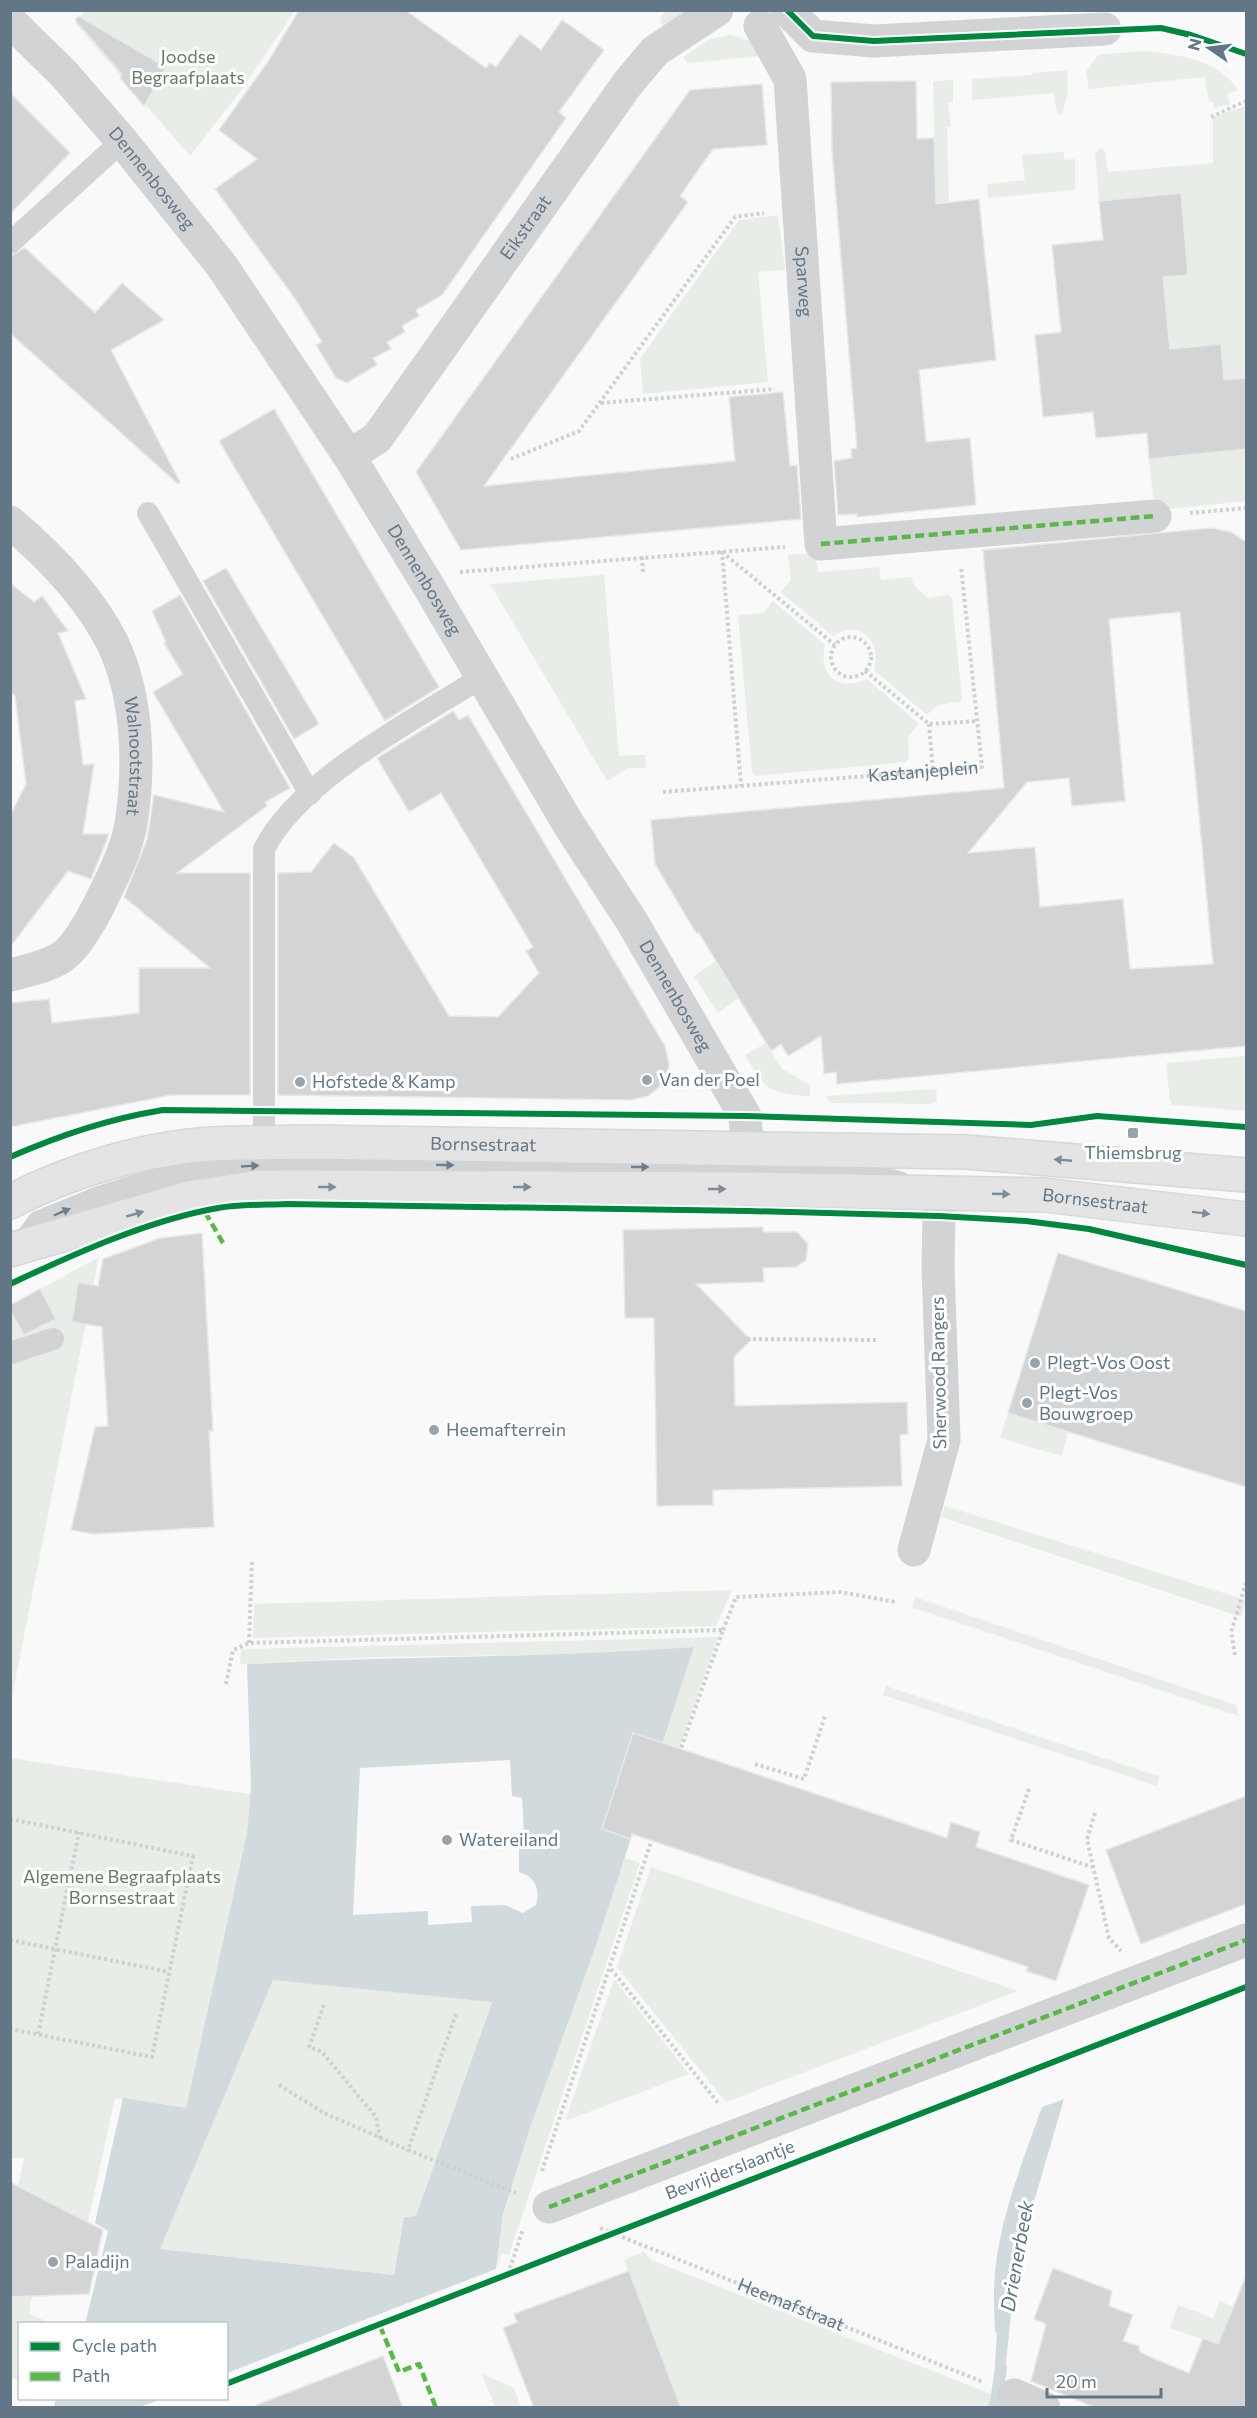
<svg xmlns="http://www.w3.org/2000/svg" width="1257" height="2418" font-family="Commissioner,sans-serif">
<style>
.green{fill:#e9ede7}
.water{fill:#d1dadd;fill-rule:evenodd}
.lines{fill:none;stroke-linecap:round;stroke-linejoin:round}
.stream{stroke:#d1dadd;stroke-width:12}
.building{fill:#d2d4d5;stroke:#e8e8e8;stroke-width:1.5;fill-rule:evenodd}
.secondary-casing{stroke:#d6d7d8;stroke-width:36}
.path{stroke:#ced0d1;stroke-width:4;stroke-dasharray:3 3;stroke-linecap:butt}
.service{stroke:#d2d3d4;stroke-width:22}
.pedestrian{stroke:#d2d3d4;stroke-width:33}
.minor{stroke:#d2d3d4;stroke-width:33}
.secondary{stroke:#e4e4e5;stroke-width:33}
.quiet{stroke:#58b947;stroke-width:4.5;stroke-dasharray:9 4.5;stroke-linecap:butt}
.cycleway-casing{stroke:#fff;stroke-width:10}
.cycleway{stroke:#00873e;stroke-width:6}
.oneway{fill:#7c8c99}
.oneway2{fill:#6d7f8e}
.poi-dot{fill:#97a4ae;stroke:#fff;stroke-width:2}
.labels{text-anchor:middle;stroke-width:6;stroke-linejoin:round;paint-order:stroke}
.park-label{font-size:18px;fill:#677c62;stroke:#fff}
.street-label{font-size:18px;fill:#627686;stroke:#fff}
.poi-label{font-size:18px;fill:#627686;stroke:#fff;text-anchor:start}
.water-label{font-size:20px;font-style:italic;fill:#5e767e;stroke:#fff}
</style>
<rect width="100%" height="100%" fill="#f9f9f9"/>
<g class="green">
<path d="M85,11H295L240,92L190,156L75,23Z"/>
<path d="M666,11H691L664,29L660,18Z"/>
<path d="M731,35L754,42L764,56L687,63L683,57L710,39Z"/>
<path d="M1141,51C1174,53 1220,60 1238,90L1227,94L1230,104L1214,108L1213,102H1209L1205,77L1089,89L1086,72L1098,55Z"/>
<path d="M1067,70L1068,92L1062,115L1057,114L1054,93L972,100V79L1032,75V73Z"/>
<path d="M953,80V102H948L951,127H947L949,202L936,203L933,81Z"/>
<path d="M1245,106L1246,378L1224,380L1221,344L1170,349L1165,298L1143,300L1142,280L1188,275L1181,194L1099,201L1095,152L1101,148L1105,151L1108,172L1213,163V117Z"/>
<path d="M1064,152V160L1075,159V190L988,198L987,184L1025,180L1022,155Z"/>
<path d="M778,215L785,270L758,272L768,382L643,394L640,359L739,220Z"/>
<path d="M1246,449V501L1169,509L1153,497L1149,459Z"/>
<path d="M812,553L816,556L818,572L879,567L881,580L912,577L913,584L928,598L949,595L952,599L962,699L959,702L937,705L927,715L874,670C882,642 860,618 833,636L781,592L791,580L788,555Z"/>
<path d="M604,575L619,756L645,755L646,768H628L607,781L490,584Z"/>
<path d="M773,601L825,645C818,676 838,692 867,679L919,724L908,737L909,758L906,762L755,776L752,772L738,615L764,613Z"/>
<path d="M716,961L739,998L718,1013L694,976Z"/>
<path d="M766,1043L782,1069L810,1085V1097C769,1092 767,1093 745,1055Z"/>
<path d="M1246,1056V1111L1173,1105L1170,1101L1166,1063Z"/>
<path d="M936,1089L937,1101L931,1104L831,1103L825,1096Z"/>
<path d="M99,1257L11,1702V1305Z"/>
<path d="M1008,1413L1068,1431L1062,1456L1000,1438Z"/>
<path d="M945,1506L1246,1600L1241,1617L941,1517Z"/>
<path d="M732,1590L716,1626L253,1638L254,1604Z"/>
<path d="M915,1597L1236,1705L1239,1716L912,1607Z"/>
<path d="M718,1637L679,1749L662,1743L694,1647L593,1654L381,1657L240,1664L241,1649Z"/>
<path d="M886,1686L1160,1777L1156,1786L1130,1777L883,1695Z"/>
<path d="M10,1758L250,1794L247,1833L186,2109L115,2098L88,2222L18,2186L24,2158H11Z"/>
<path d="M625,1858L640,1863L509,2255L502,2253L496,2269L503,2214L531,2125Z"/>
<path d="M651,1867L1018,1991L726,2102L617,1967Z"/>
<path d="M614,1979L689,2074L565,2121Z"/>
<path d="M273,1980L492,2001L416,2216L404,2217L394,2275L160,2249Z"/>
<path d="M644,2251L651,2260L991,2394L987,2407H681L624,2260Z"/>
<path d="M32,2296L29,2314L51,2323L20,2324L19,2380L11,2378L10,2297Z"/>
<path d="M1220,2301L1246,2312V2354L1170,2328L1178,2305L1213,2318Z"/>
<path d="M482,2374L514,2388L521,2407H495Z"/>
</g>
<g class="water">
<path d="M694,1647L595,1948L531,2125L503,2214L496,2269L227,2373L226,2324H85L108,2231L95,2223L123,2098L186,2108L247,1833L251,1786L247,1664C396,1656 545,1658 694,1647ZM510,1760L512,1796L522,1798L524,1832L519,1834V1872C536,1877 540,1889 536,1905L523,1913L505,1905L471,1906L472,1922L428,1925V1911L353,1915L360,1768ZM273,1980L492,2002L416,2216L404,2217L394,2275L160,2249Z"/>
<path d="M1064,2099L1021,2246L1013,2293L1004,2384L994,2380L997,2333L995,2332C994,2309 993,2286 996,2263C1003,2209 1024,2158 1042,2107Z"/>
<path d="M992,2393L1003,2397L1002,2407L987,2408Z"/>
<path d="M56,2399V2398L162,2399L139,2407H54Z"/>
</g>
<g class="lines">
<path class="stream" d="M995,2408L1001,2368"/>
</g>
<g class="building">
<path d="M299,10H405L486,68L490,63L496,67L520,34L541,50L562,20L604,50L559,112L566,118L442,295L416,310L419,316L402,326L405,332L387,342L391,349L373,358L377,365L347,383L336,378L316,345L322,342L296,300L215,189L257,159L219,130L269,60Z"/>
<path d="M78,16L166,67L144,106L120,78L122,74L75,20Z"/>
<path d="M916,81L917,139L934,138L936,204L979,199L996,360L919,370L926,442L970,438L976,505L857,517V514L838,515L834,461L852,458L851,449L857,448L832,150L831,82Z"/>
<path d="M762,84L767,145L713,149L680,196L688,202L484,486L735,461L729,397L783,392L790,466L797,465L801,519L461,550L416,472L690,90Z"/>
<path d="M10,93L70,153L10,214Z"/>
<path d="M1181,193L1188,275L1163,277L1170,349L1221,344L1224,380L1246,378V449L1149,459L1147,433L1096,438L1093,412L1043,417L1035,335L1061,332L1052,245L1103,240L1099,201Z"/>
<path d="M25,248L95,313L122,283L164,320L111,350L180,482L178,484L10,333V256Z"/>
<path d="M274,409L439,687L385,721L219,441Z"/>
<path d="M1211,528L1231,532L1246,542V1046L837,1084L836,1072L824,1074L821,1036L788,1056L781,1044L771,1051L699,933H696L655,864L651,820L1004,788L983,550ZM1180,612L1213,964L1130,969L1123,899L1040,907L1035,847L968,853L1027,782L1069,778L1072,806L1125,801L1109,619Z"/>
<path d="M226,568L319,724L294,739L203,581Z"/>
<path d="M10,583L34,602L42,596L68,631L58,633L86,699L75,701L83,765L94,764L83,834H109L91,879L68,871L10,947V816L26,784L15,696L10,692Z"/>
<path d="M180,595L290,788L265,802L267,806L177,873H250V1095H171L10,1127V1003L49,999L52,1023L139,1013V968H210L124,897L147,840L154,795L224,812L153,692L183,674L164,643L166,642L152,611Z"/>
<path d="M453,711L459,720L468,715L665,1046L669,1064L667,1075L659,1087L648,1096L631,1100L278,1095V873L311,872L334,843L354,858L449,1016L498,1017L539,973L526,951L533,947L441,793L409,812L377,758Z"/>
<path d="M763,1227V1232H797L808,1244L806,1260L796,1267L763,1268L764,1282L696,1284L751,1340L734,1357L735,1406L907,1402L908,1434L900,1435L902,1486L713,1490V1505L657,1506L654,1318H625L623,1230Z"/>
<path d="M202,1233L213,1431H209L214,1527L93,1534L71,1530L95,1427L108,1426L102,1327L72,1322L78,1282L98,1286L103,1259L160,1238Z"/>
<path d="M1058,1253L1246,1311V1487L1008,1413Z"/>
<path d="M40,1289L56,1319L24,1335L10,1310V1305Z"/>
<path d="M633,1733L947,1838L951,1822L980,1832L976,1847L1089,1885L1056,1981L1026,1971L1028,1967L632,1834L631,1839L602,1829Z"/>
<path d="M1246,1796V1904L1141,1944L1106,1850Z"/>
<path d="M10,2182L103,2230L89,2294L10,2297Z"/>
<path d="M1053,2268L1112,2291L1109,2306L1133,2315L1123,2341L1139,2346L1140,2352L1157,2360L1189,2373L1203,2338L1218,2344L1246,2276V2408H1096L1031,2381L1046,2324L1034,2319Z"/>
<path d="M629,2271L681,2408H534L503,2328L517,2322L514,2314Z"/>
<path d="M383,2356L403,2408H257L256,2405Z"/>
</g>
<g class="lines">
<defs>
<g id="secondary">
<path id="s7" d="M10,1202C68,1171 146,1148 211,1144C243,1142 276,1143 307,1142L966,1152L1246,1175"/>
<path id="s8" d="M10,1250L189,1198L259,1187L750,1189L1045,1195L1246,1219"/>
</g>
</defs>
<use href="#secondary" class="secondary-casing"/>
<g class="path">
<path d="M1211,117L1246,101"/>
<path d="M601,403L775,389"/>
<path d="M511,459L579,431L735,217L764,213"/>
<path d="M1190,513L1246,508"/>
<path d="M722,551L741,786"/>
<path d="M722,552L835,645"/>
<path d="M642,557L643,572"/>
<path d="M460,572L785,547"/>
<circle cx="851" cy="657" r="20"/>
<path d="M865,671L929,724L977,721"/>
<path d="M929,724L933,771"/>
<path id="s1" d="M663,792L982,767L961,566"/>
<path d="M747,1339L877,1340"/>
<path d="M723,1630L736,1597L841,1592L895,1602"/>
<path d="M249,1643L252,1559"/>
<path d="M1235,1655L1231,1632L1246,1583"/>
<path d="M226,1684L233,1650L249,1643L723,1630L681,1748"/>
<path d="M755,1764L804,1779L825,1716"/>
<path d="M1029,1789L1011,1840L1092,1867"/>
<path d="M1095,1813L1087,1839L1109,1938L1121,1951"/>
<path d="M10,1819L193,1856L152,2057L10,2029"/>
<path d="M10,1940L169,1972"/>
<path d="M611,1969L719,2104"/>
<path d="M324,2005L309,2047L322,2052L376,2117L380,2138"/>
<path d="M456,2014L408,2150L516,2193"/>
<path d="M38,2034L79,1832"/>
<path d="M279,2085L324,2113L408,2150"/>
<path d="M542,2171L651,1842"/>
<path id="s2" d="M600,2228L983,2382"/>
<path d="M508,2274L523,2229"/>
</g>
<g class="service">
<path d="M10,243L122,141"/>
<path d="M148,513L310,794"/>
<path d="M264,1143V849C300,778 416,719 482,677"/>
<path d="M19,1248L38,1222L99,1197L175,1173L218,1167L298,1163L749,1168L853,1171L899,1182"/>
<path d="M11,1353L53,1339"/>
</g>
<path class="pedestrian" d="M549,2207L1246,1940"/>
<g class="minor">
<path d="M787,10L813,36L874,41L1105,29"/>
<path id="s3" d="M10,21L64,74L122,141L222,266L349,456L429,587L569,825L631,920L745,1116L750,1189"/>
<path id="s4" d="M760,26L790,79L821,544L1155,516"/>
<path id="s5" d="M349,456L377,438L628,83L655,51L717,10"/>
<path id="s6" d="M10,522C50,556 90,597 113,644C138,697 140,767 131,824C126,852 111,880 99,905C92,919 75,949 62,957C47,967 28,970 10,975"/>
<path d="M914,1550L944,1440L938,1267L939,1216L943,1192"/>
<path d="M1014,2395L1044,2408"/>
</g>
<use href="#secondary" class="secondary"/>
<g class="quiet">
<path d="M821,544L1155,516"/>
<path d="M205,1212L223,1243"/>
<path d="M549,2207L1246,1940"/>
<path d="M380,2326L399,2372L419,2364L436,2408"/>
</g>
<defs>
<g id="cycleway">
<path d="M787,10L813,36L874,41L1161,28L1191,35L1246,54"/>
<path d="M10,1157C61,1135 108,1119 163,1110L745,1116L1031,1125L1097,1116L1246,1127"/>
<path d="M10,1284C74,1254 149,1220 218,1208C240,1204 264,1205 287,1204L748,1211L939,1216L1026,1221L1089,1229L1246,1265"/>
<path d="M226,2384L1246,1987"/>
</g>
</defs>
<use href="#cycleway" class="cycleway-casing"/>
<use href="#cycleway" class="cycleway"/>
</g>
<defs><path id="oneway-solid" d="M-6-.8H1V-3.2L6.5 0L1 3.2V.8H-6Z" transform="scale(1.5)"/></defs>
<g class="oneway">
<use href="#oneway-solid" transform="translate(1063 1160) rotate(-175)"/>
<use href="#oneway-solid" transform="translate(327 1187)"/>
<use href="#oneway-solid" transform="translate(522 1187)"/>
<use href="#oneway-solid" transform="translate(717 1189)"/>
<use href="#oneway-solid" transform="translate(1001 1194) rotate(2)"/>
<use href="#oneway-solid" transform="translate(1201 1213) rotate(7)"/>
<use href="#oneway-solid" transform="translate(135 1214) rotate(-16)"/>
</g>
<g class="oneway2">
<use href="#oneway-solid" transform="translate(445 1165) rotate(1)"/>
<use href="#oneway-solid" transform="translate(250 1166) rotate(-3)"/>
<use href="#oneway-solid" transform="translate(640 1167)"/>
<use href="#oneway-solid" transform="translate(62 1212) rotate(-23)"/>
</g>
<g class="poi-dot">
<circle cx="647" cy="1080" r="6"/>
<circle cx="300" cy="1082" r="6"/>
<rect x="1127" y="1127" width="12" height="12" rx="3"/>
<circle cx="1035" cy="1363" r="6"/>
<circle cx="1027" cy="1403" r="6"/>
<circle cx="434" cy="1430" r="6"/>
<circle cx="447" cy="1840" r="6"/>
<circle cx="53" cy="2262" r="6"/>
</g>
<g class="labels">
<g class="park-label">
<text x="188" y="63">Joodse<tspan x="188" dy="21">Begraafplaats</tspan></text>
<text x="122" y="1883">Algemene Begraafplaats<tspan x="122" dy="21">Bornsestraat</tspan></text>
</g>
<g class="street-label">
<text dy="6" stroke="none"><textPath href="#s3" startOffset="212">Dennenbosweg</textPath></text>
<text dy="6" stroke="none"><textPath href="#s5" startOffset="291">Eikstraat</textPath></text>
<text dy="6" stroke="none"><textPath href="#s4" startOffset="264">Sparweg</textPath></text>
<text dy="6" stroke="none"><textPath href="#s3" startOffset="698">Dennenbosweg</textPath></text>
<text dy="6" stroke="none"><textPath href="#s6" startOffset="276">Walnootstraat</textPath></text>
<text dy="6" stroke="none"><textPath href="#s1" startOffset="261">Kastanjeplein</textPath></text>
<text dy="6" stroke="none"><textPath href="#s3" startOffset="1184">Dennenbosweg</textPath></text>
<text dy="6" stroke="none"><textPath href="#s7" startOffset="483">Bornsestraat</textPath></text>
<text dy="6" stroke="none"><textPath href="#s8" startOffset="1094">Bornsestraat</textPath></text>
<text transform="translate(939 1373) rotate(-91)" y="6">Sherwood Rangers</text>
<text transform="translate(730 2170) rotate(-21)" y="6">Bevrijderslaantje</text>
<text dy="6" stroke="none"><textPath href="#s2" startOffset="206">Heemafstraat</textPath></text>
</g>
<g class="poi-label">
<text x="659" y="1086">Van der Poel</text>
<text x="312" y="1088">Hofstede &amp; Kamp</text>
<text x="1133" y="1159" text-anchor="middle">Thiemsbrug</text>
<text x="1047" y="1369">Plegt-Vos Oost</text>
<text x="1039" y="1399">Plegt-Vos<tspan x="1039" dy="21">Bouwgroep</tspan></text>
<text x="446" y="1436">Heemafterrein</text>
<text x="459" y="1846">Watereiland</text>
<text x="65" y="2268">Paladijn</text>
</g>
<g class="water-label">
<text transform="translate(1017 2256) rotate(-80)" y="7">Drienerbeek</text>
</g>
</g>
<rect width="1257" height="2418" fill="none" stroke="#627686" stroke-width="24"/>
<rect x="18" y="2322" width="210" height="78" fill="#ffffff" stroke="#c0c8cf" stroke-width="1.5"/>
<rect x="30" y="2342" width="30" height="9" fill="#00873e" stroke="#c0c8cf" stroke-width="1.5"/>
<text x="72" y="2352" font-size="18" fill="#627686">Cycle path</text>
<rect x="30" y="2372" width="30" height="9" fill="#58b947" stroke="#c0c8cf" stroke-width="1.5"/>
<text x="72" y="2382" font-size="18" fill="#627686">Path</text>
<g transform="translate(1209 48) rotate(284)" stroke="#ffffff" stroke-width="4.5" paint-order="stroke">
<path d="M0-4.5L10 22L0 15L-10 22Z" fill="#627686"/>
<text y="-9" font-size="16" font-weight="bold" text-anchor="middle" fill="#627686">N</text>
</g>
<path d="M1047 2388v9h114v-9" fill="none" stroke="#627686" stroke-width="3"/>
<text x="1056" y="2388" font-size="18" fill="#627686" stroke="#ffffff" stroke-width="4.5" paint-order="stroke">20 m</text>
</svg>
